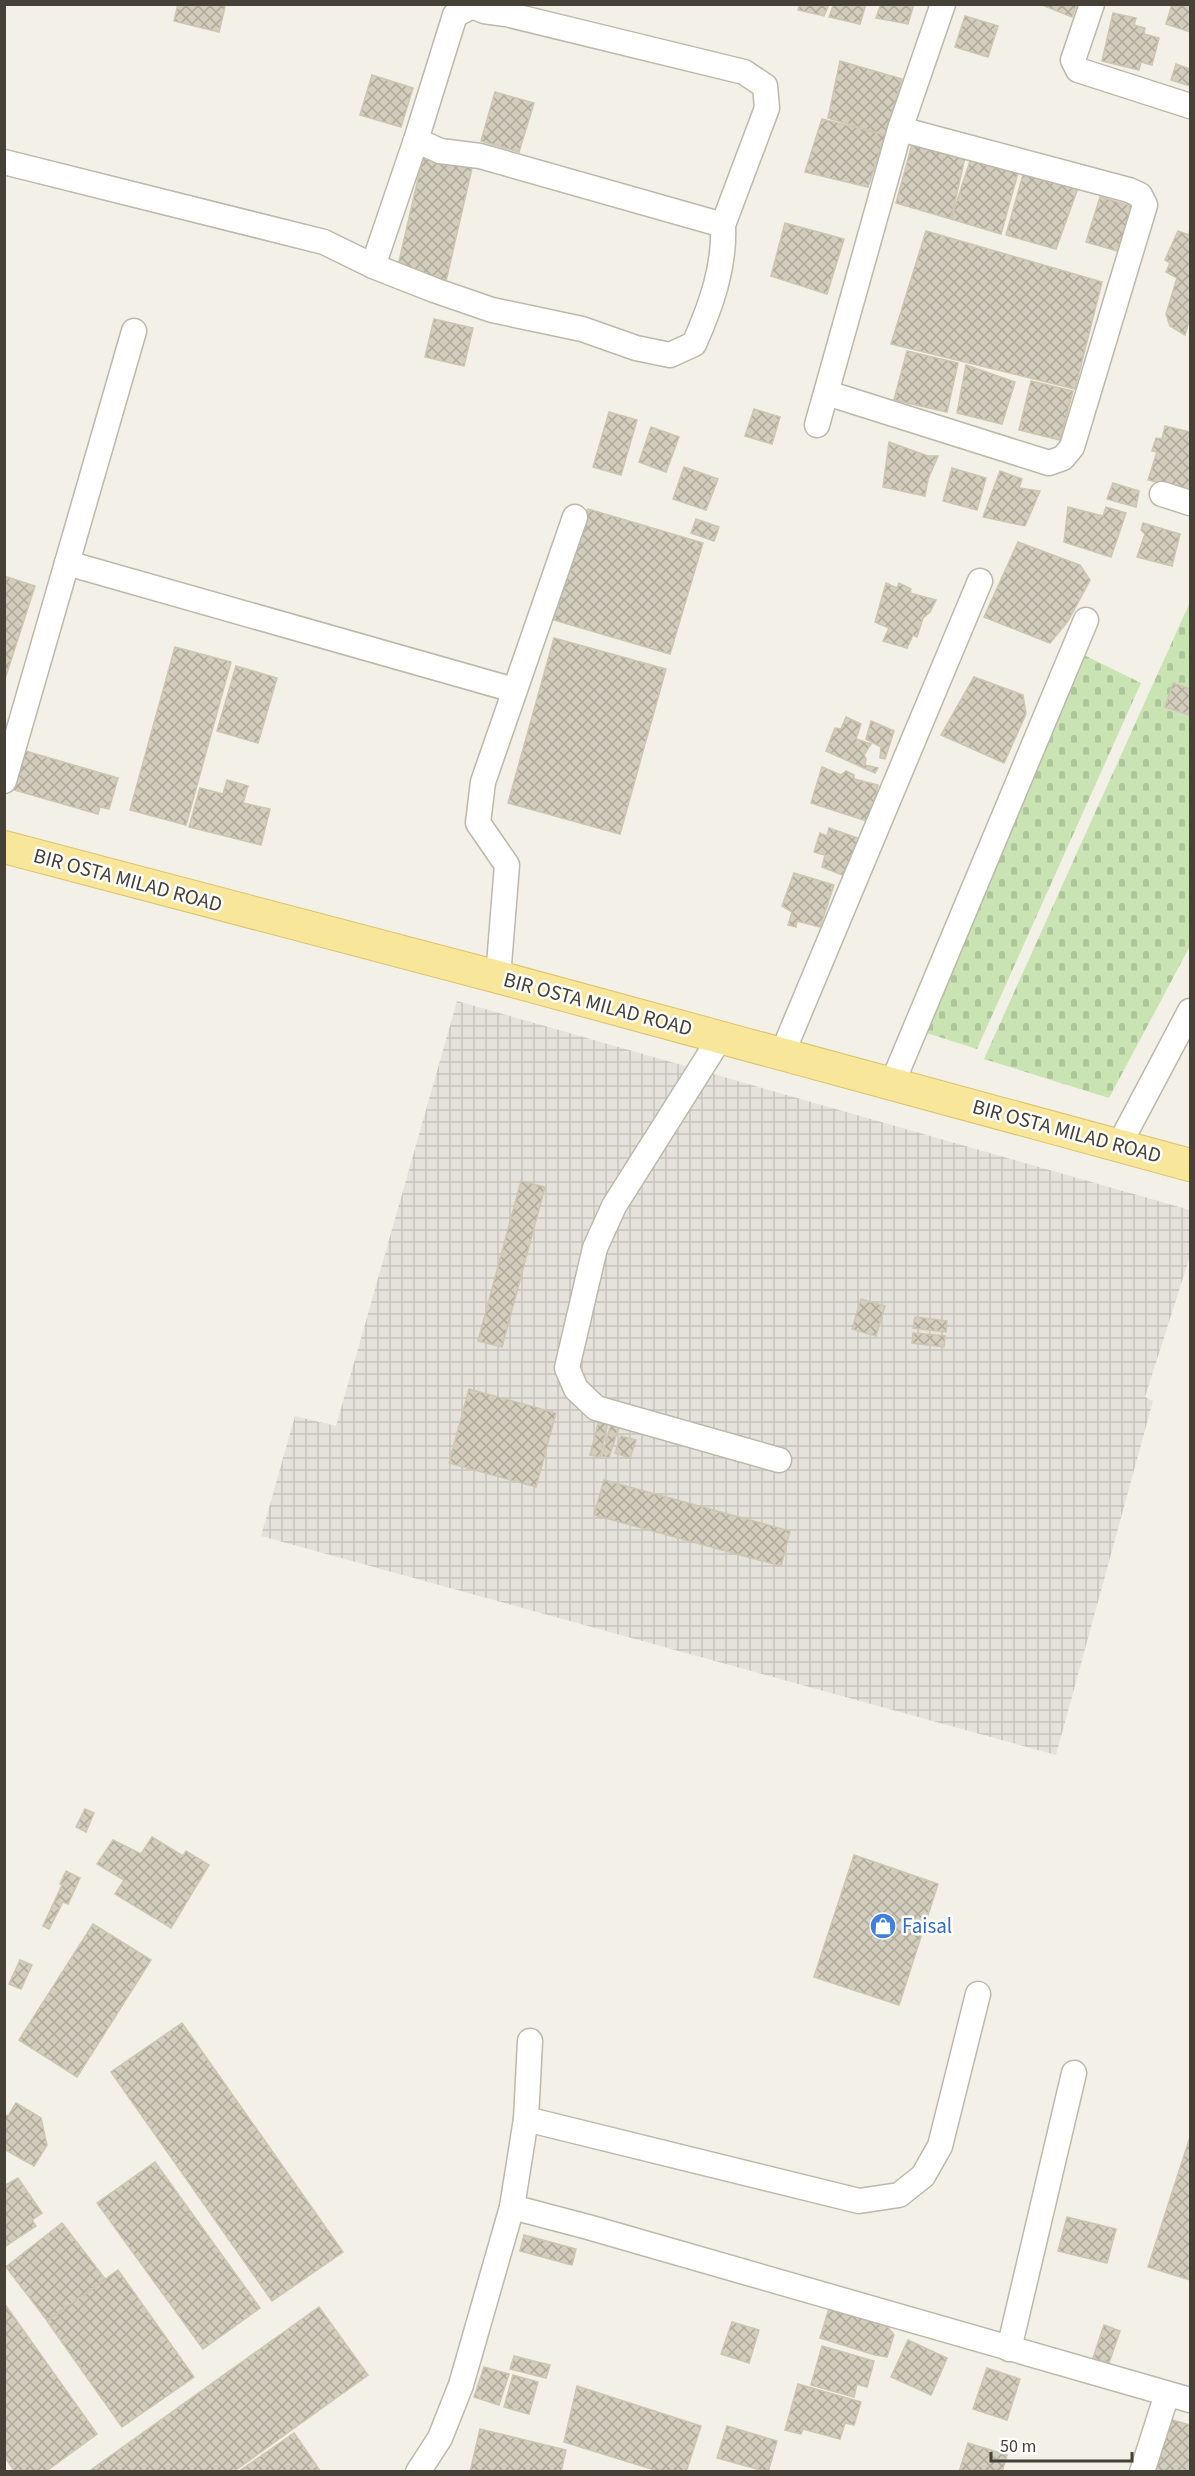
<svg xmlns="http://www.w3.org/2000/svg" width="1195" height="2476" font-family="'Source Sans 3',sans-serif">
<style>
.industrial{fill:url(#industrial-grid)}
.cemetery{fill:url(#cemetery-stones)}
.building{fill:url(#building-cross-hatch);stroke:#cec5b1;stroke-width:1.5}
.lines{fill:none;stroke-linecap:round;stroke-linejoin:round}
.minor-casing{stroke:#bdb8aa;stroke-width:27}
.major-casing{stroke:#dcc46b;stroke-width:34}
.minor{stroke:#fff;stroke-width:24}
.major{stroke:#f8e69b;stroke-width:32}
.labels{text-anchor:middle;stroke-width:5;stroke-linejoin:round;paint-order:stroke}
.street-label{font-size:21px;fill:#454136;stroke:#fff}
.shop-label{font-size:21px;fill:#366cbe;stroke:#fff;text-anchor:start}
</style>
<defs>
<pattern id="industrial-grid" width="8" height="8" patternUnits="userSpaceOnUse" patternTransform="scale(1.5)"><rect width="8" height="8" fill="#e5e2dc"/><path d="M0 4h8M4 0v8" fill="none" stroke="#c6c3bd"/></pattern>
<pattern id="cemetery-stones" width="16" height="16" patternUnits="userSpaceOnUse" patternTransform="scale(1.5)"><rect width="16" height="16" fill="#c9e4b2"/><path d="M2 7V4a2 2 0 0 1 4 0v3zM10 15v-3a2 2 0 0 1 4 0v3z" fill="#aec59a"/></pattern>
<pattern id="building-cross-hatch" width="8" height="8" patternUnits="userSpaceOnUse" patternTransform="scale(1.5)"><rect width="8" height="8" fill="#d3cdbd"/><path d="M0 0l8 8M0 8l8-8" fill="none" stroke="#ada89a"/></pattern>
</defs>
<rect width="100%" height="100%" fill="#f2f0e7"/>
<path class="industrial" d="M457,1001L1190,1210V1256L1145,1397L1153,1401L1056,1755L261,1536L295,1416L336,1426Z"/>
<g class="cemetery">
<path d="M1190,602V946L1109,1098L984,1059Z"/>
<path d="M1082,654L1141,683L977,1049L917,1030Z"/>
</g>
<g class="building">
<path d="M178,4H220L225,7L219,32L174,21Z"/>
<path d="M800,4H829L824,16L798,10Z"/>
<path d="M834,4H866L860,24L829,17Z"/>
<path d="M881,4H914L908,24L876,18Z"/>
<path d="M1040,4H1077L1072,17Z"/>
<path d="M1172,4H1190V32L1166,24Z"/>
<path d="M1113,13L1136,18L1134,25L1145,28L1144,34L1159,38L1152,65L1141,62L1139,70L1102,61Z"/>
<path d="M965,16L998,26L988,57L955,47Z"/>
<path d="M840,61L902,79L885,135L828,118Z"/>
<path d="M1176,64L1190,69V86L1171,80Z"/>
<path d="M372,75L413,88L401,127L360,115Z"/>
<path d="M495,92L534,103L519,152L481,141Z"/>
<path d="M822,119L885,135L868,187L805,172Z"/>
<path d="M914,137L966,153L951,219L896,203Z"/>
<path d="M972,155L1019,169L1001,234L951,219Z"/>
<path d="M423,157L472,168L446,281L397,270Z"/>
<path d="M1024,171L1078,188L1056,249L1006,235Z"/>
<path d="M1100,197L1132,206L1121,252L1086,242Z"/>
<path d="M785,223L844,239L827,294L771,276Z"/>
<path d="M1190,227V318L1185,335L1170,326L1166,314L1177,278L1166,272L1170,263L1165,260L1178,231L1189,235Z"/>
<path d="M926,231L1102,282L1075,389L891,344Z"/>
<path d="M434,319L473,328L464,366L425,357Z"/>
<path d="M907,351L958,363L947,412L894,400Z"/>
<path d="M966,365L1015,382L1002,424L957,413Z"/>
<path d="M1031,381L1073,391L1060,440L1019,430Z"/>
<path d="M754,409L780,417L772,444L745,436Z"/>
<path d="M609,412L637,420L621,475L593,467Z"/>
<path d="M1165,426L1190,432L1187,441H1190V490L1148,480L1157,452L1152,451L1156,438L1162,439Z"/>
<path d="M651,427L679,437L666,472L639,462Z"/>
<path d="M889,442L928,456H938L928,479L925,496L883,487Z"/>
<path d="M684,467L718,479L706,510L673,499Z"/>
<path d="M952,468L986,478L977,510L943,501Z"/>
<path d="M1000,471L1022,479L1019,488L1040,491L1025,526L983,517Z"/>
<path d="M1113,483L1139,491L1136,507L1107,499Z"/>
<path d="M1068,507L1103,516L1106,507L1126,513L1111,557L1064,542Z"/>
<path d="M588,509L703,543L670,654L554,620Z"/>
<path d="M696,519L719,527L714,541L691,533Z"/>
<path d="M1143,523L1180,534L1172,566L1137,557L1145,534L1141,530Z"/>
<path d="M1018,542L1080,565L1090,580L1068,621L1050,643L984,617Z"/>
<path d="M4,576L35,586L4,682Z"/>
<path d="M886,583L897,588L899,583L911,589L910,593L936,600L930,612L923,618L917,637L913,635L907,648L883,641L889,628L875,622Z"/>
<path d="M554,638L666,669L620,834L508,803Z"/>
<path d="M175,647L231,662L186,825L130,810Z"/>
<path d="M236,666L277,678L258,743L217,731Z"/>
<path d="M974,677L1023,695L1026,714L1004,763L941,735Z"/>
<path d="M1173,683L1190,689L1189,715L1165,707Z"/>
<path d="M846,717L861,724L856,739L871,744L864,755L866,759L865,765L878,768L875,773L826,751L835,728L841,729Z"/>
<path d="M871,721L894,731L885,759L880,758L881,747L866,739Z"/>
<path d="M22,750L118,778L109,809L100,807L98,814L11,789Z"/>
<path d="M822,767L841,775L846,771L854,775V779L878,785L875,800L880,804L873,823L811,803Z"/>
<path d="M227,780L248,786L243,803L270,809L261,845L189,827L200,788L223,794Z"/>
<path d="M829,828L863,840L845,876L822,867L825,855L814,852L820,833L827,836Z"/>
<path d="M794,873L834,885L820,927L797,921L796,927L788,925L792,912L782,906Z"/>
<path d="M521,1181L545,1187L502,1347L478,1341Z"/>
<path d="M861,1299L885,1306L876,1336L852,1329Z"/>
<path d="M915,1317L947,1321L946,1332L913,1328Z"/>
<path d="M913,1333L945,1336L944,1347L912,1343Z"/>
<path d="M469,1389L556,1413L536,1487L449,1463Z"/>
<path d="M599,1420L608,1422L600,1457L590,1455Z"/>
<path d="M611,1424L619,1426L609,1458L602,1456Z"/>
<path d="M621,1436L636,1440L630,1458L615,1453Z"/>
<path d="M604,1480L790,1531L781,1566L594,1515Z"/>
<path d="M85,1809L94,1813L86,1832L76,1827Z"/>
<path d="M152,1837L183,1856L186,1851L209,1865L171,1928L115,1894L124,1880L97,1864L113,1840L141,1854Z"/>
<path d="M854,1855L938,1884L899,2005L814,1977Z"/>
<path d="M66,1871L80,1878L68,1904L63,1902L49,1929L43,1926L62,1885L60,1884Z"/>
<path d="M93,1924L151,1960L77,2077L19,2040Z"/>
<path d="M20,1960L32,1965L21,1989L9,1984Z"/>
<path d="M182,2023L343,2252L272,2301L111,2072Z"/>
<path d="M16,2103L41,2118L47,2145L34,2166L4,2149V2114L8,2116Z"/>
<path d="M1190,2137V2280L1148,2267Z"/>
<path d="M155,2162L260,2308L203,2349L97,2203Z"/>
<path d="M18,2178L42,2213L32,2220L36,2226L4,2247V2186Z"/>
<path d="M1067,2217L1116,2229L1107,2263L1058,2251Z"/>
<path d="M62,2223L106,2280L49,2323L6,2267Z"/>
<path d="M524,2235L576,2249L572,2265L520,2251Z"/>
<path d="M118,2270L194,2377L122,2427L47,2321Z"/>
<path d="M4,2303L97,2434L45,2472H15L4,2456Z"/>
<path d="M830,2305L880,2319L879,2324L886,2325L894,2335L887,2357L875,2355L820,2338Z"/>
<path d="M319,2307L368,2375L233,2472H88Z"/>
<path d="M732,2322L759,2330L749,2363L721,2354Z"/>
<path d="M1104,2325L1120,2331L1109,2363L1093,2358Z"/>
<path d="M908,2340L947,2358L931,2395L891,2377Z"/>
<path d="M822,2346L874,2361L867,2387L857,2384L854,2397L811,2385Z"/>
<path d="M514,2356L550,2365L546,2378L510,2369Z"/>
<path d="M484,2367L509,2374L499,2405L474,2397Z"/>
<path d="M987,2368L1020,2379L1007,2420L973,2409Z"/>
<path d="M513,2375L538,2382L529,2414L504,2407Z"/>
<path d="M798,2384L861,2402L854,2425L845,2423L840,2439L803,2429L801,2434L785,2430Z"/>
<path d="M577,2386L701,2426L686,2472H661L564,2442Z"/>
<path d="M1169,2419L1190,2425V2472H1155Z"/>
<path d="M727,2426L777,2441L768,2472L717,2458Z"/>
<path d="M480,2429L566,2450L561,2472H470Z"/>
<path d="M294,2433L321,2472H238Z"/>
<path d="M968,2443L1007,2455L1002,2472H959Z"/>
</g>
<g class="lines">
<defs>
<g id="minor">
<path d="M1092,4L1073,60L1078,70L1190,106"/>
<path d="M4,162L324,242L373,266L434,290L492,310L582,329L636,348L670,355L694,344C711,306 725,267 723,225L767,108L765,86L744,72L506,14L484,11L473,6L455,15L416,140L440,151L480,156L723,225"/>
<path d="M373,266L416,140"/>
<path d="M827,393L1049,463L1063,458L1072,447L1145,205L1140,195L1129,190L900,129"/>
<path d="M817,425L900,129L943,4"/>
<path d="M1162,494L1190,503"/>
<path d="M67,563L514,690"/>
<path d="M4,781L134,331"/>
<path d="M498,977L507,865L478,823L483,782L575,517"/>
<path d="M720,1038L614,1206L595,1248L567,1368L576,1389L596,1408L779,1460"/>
<path d="M782,1054L980,581"/>
<path d="M892,1084L1086,620"/>
<path d="M1119,1145L1190,1011"/>
<path d="M526,2119L859,2201L899,2195L923,2176L940,2146L978,1994"/>
<path d="M512,2207L526,2119L530,2041"/>
<path d="M1009,2349L1074,2073"/>
<path d="M418,2472L440,2438L461,2385L512,2207L588,2227L1190,2400"/>
<path d="M1142,2472L1167,2394"/>
</g>
<path id="major" d="M4,847L498,977L1190,1165"/>
</defs>
<use href="#minor" class="minor-casing"/>
<use href="#major" class="major-casing"/>
<use href="#minor" class="minor"/>
<use href="#major" class="major"/>
</g>
<defs>
<symbol id="shop-disc" viewBox="-11 -11 22 22"><circle r="9.5" fill="#3f7fe0" stroke="#fff"/><path d="M-5-2.5h2.3a2.7 3.5 0 0 1 5.4 0H5L5.5 6h-11ZM-1.5-2.5h3a1.5 2.3 0 0 0-3 0Z" fill="#fff"/></symbol>
</defs>
<g fill-rule="evenodd">
<use href="#shop-disc" x="868" y="1911" width="30" height="30"/>
</g>
<g class="labels">
<g class="street-label">
<text transform="translate(128 880) rotate(15)" y="7">BIR OSTA MILAD ROAD</text>
<text transform="translate(598 1004) rotate(15)" y="7">BIR OSTA MILAD ROAD</text>
<text transform="translate(1067 1131) rotate(15)" y="7">BIR OSTA MILAD ROAD</text>
</g>
<g class="shop-label">
<text x="902" y="1933">Faisal</text>
</g>
</g>
<rect width="1195" height="2476" fill="none" stroke="#454136" stroke-width="12"/>
<path d="M991 2452v9h141v-9" fill="none" stroke="#454136" stroke-width="3"/>
<text x="1000" y="2452" font-size="18" fill="#454136" stroke="#ffffff" stroke-width="4.5" paint-order="stroke">50 m</text>
</svg>
